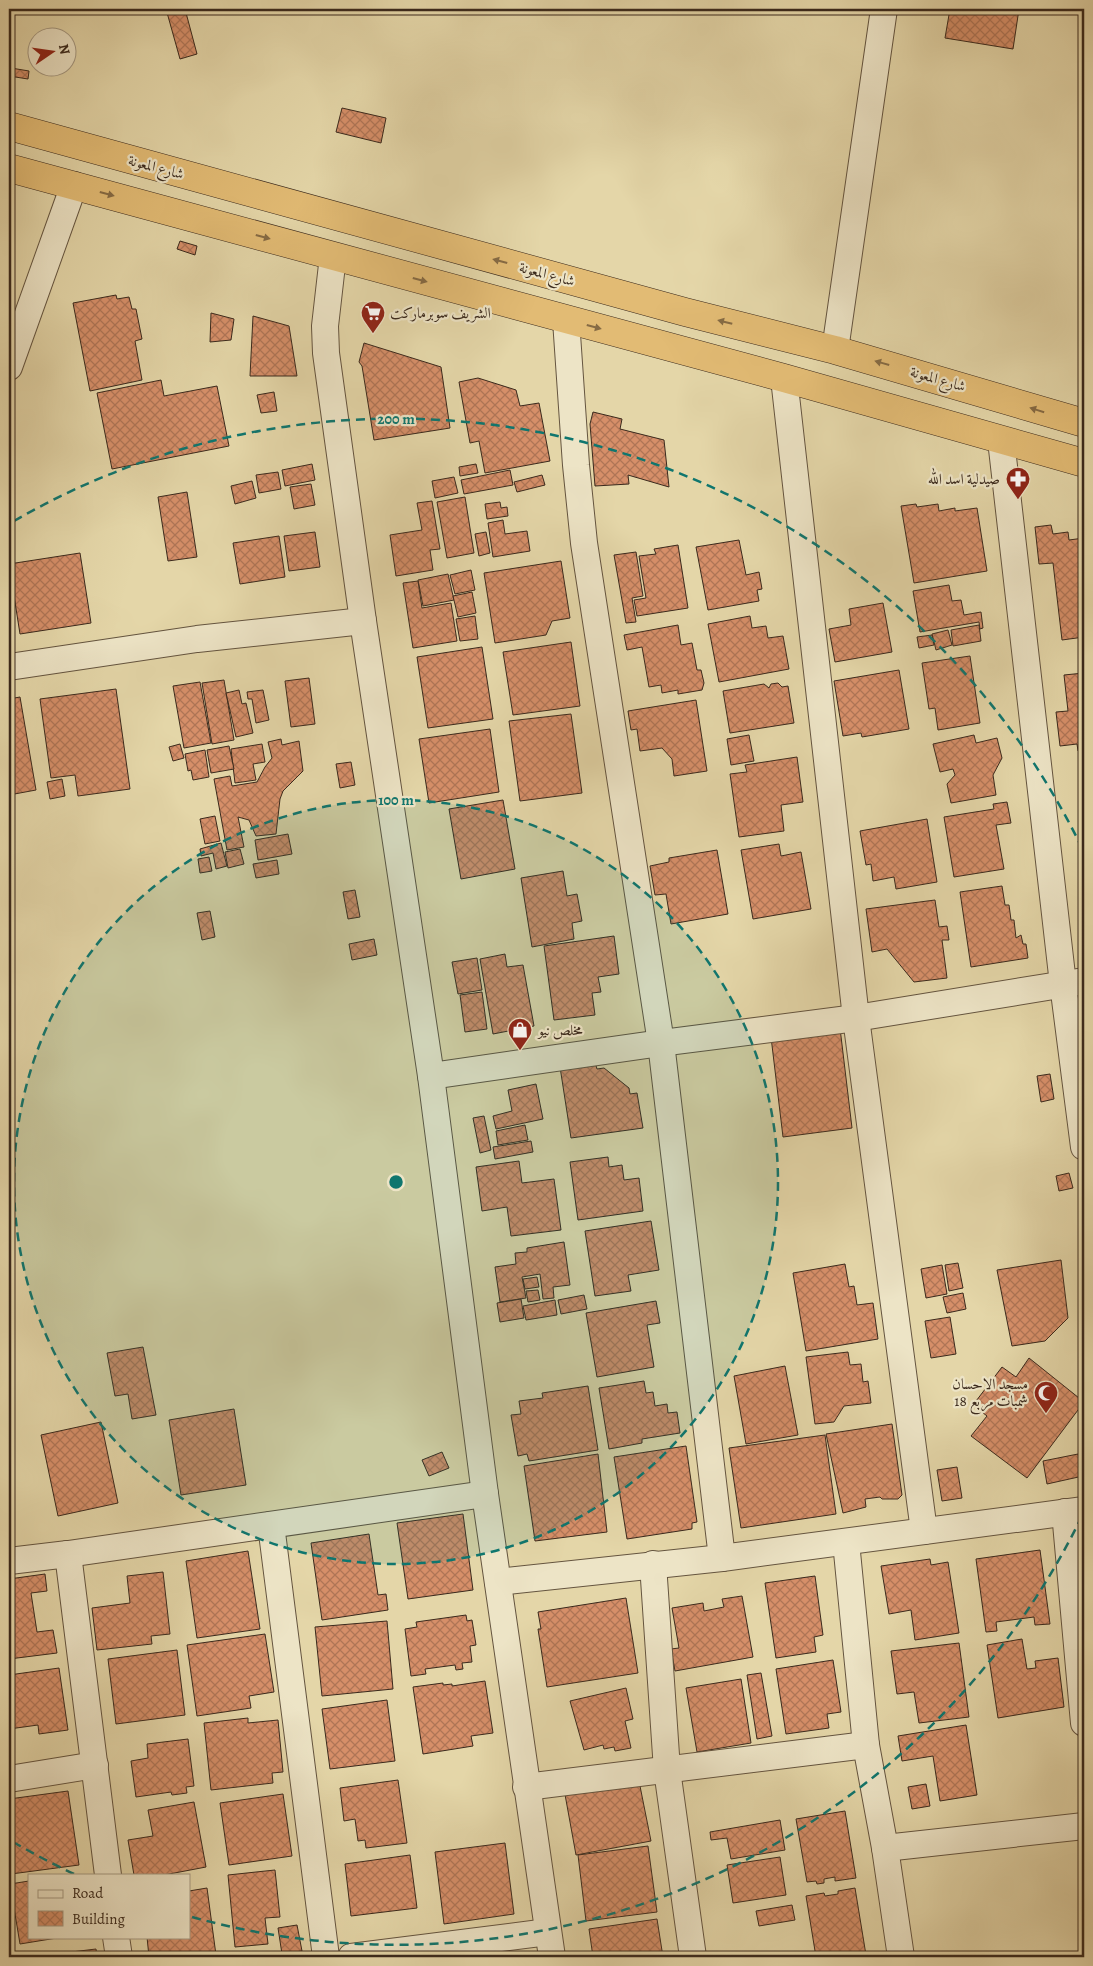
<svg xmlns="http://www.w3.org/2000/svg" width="1093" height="1966" font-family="Alegreya,Amiri,serif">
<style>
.building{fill:url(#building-cross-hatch);stroke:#3a291c}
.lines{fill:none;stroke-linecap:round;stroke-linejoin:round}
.street-casing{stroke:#64543f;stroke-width:28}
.highway-casing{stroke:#3a291c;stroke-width:29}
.street{stroke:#ede4c6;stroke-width:26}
.highway{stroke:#e2bb74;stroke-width:28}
.oneway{fill:#866b44}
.ring{fill:none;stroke:#0f766e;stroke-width:2.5;stroke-dasharray:9 6}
.labels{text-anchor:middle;stroke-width:4.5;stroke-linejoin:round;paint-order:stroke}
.street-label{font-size:15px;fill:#3a291c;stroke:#ede4c6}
.poi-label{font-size:15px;fill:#3a291c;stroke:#ede4c6;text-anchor:start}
.centre{fill:#0f766e;stroke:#ede4c6;stroke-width:2.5}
.ring-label{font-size:15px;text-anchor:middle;font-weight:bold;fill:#0f766e;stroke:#ede4c6;stroke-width:4.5;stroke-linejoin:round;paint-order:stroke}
</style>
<defs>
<pattern id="building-cross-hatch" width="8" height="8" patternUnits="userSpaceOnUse" patternTransform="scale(1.25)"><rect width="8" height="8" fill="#d68f69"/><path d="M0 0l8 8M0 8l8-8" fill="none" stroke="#af7556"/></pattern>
</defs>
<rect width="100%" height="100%" fill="#e4d6a8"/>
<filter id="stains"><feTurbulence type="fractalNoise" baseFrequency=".004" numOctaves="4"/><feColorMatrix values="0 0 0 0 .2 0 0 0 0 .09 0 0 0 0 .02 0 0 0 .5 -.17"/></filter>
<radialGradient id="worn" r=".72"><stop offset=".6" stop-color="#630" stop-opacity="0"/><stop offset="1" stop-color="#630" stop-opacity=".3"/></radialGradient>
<g class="building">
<path d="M166,9H185L197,54L180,59Z"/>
<path d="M950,9H1019L1013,49L945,38Z"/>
<path d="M11,68L29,71L28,79L9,76Z"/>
<path d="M342,108L386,118L381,143L336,132Z"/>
<path d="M180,241L197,246L195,255L177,249Z"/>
<path d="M116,295L117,299L129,297L132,309H136L142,339L135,341L142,380L90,391L73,303Z"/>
<path d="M211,313L234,319L231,340L210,342Z"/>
<path d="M253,316L289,326L297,376H250Z"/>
<path d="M364,343L441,367L450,428L374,440L362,366L359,362Z"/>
<path d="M478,378L516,390L520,406L539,403L550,461L485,473L479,441L470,443L459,382Z"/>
<path d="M161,380L164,396L217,386L229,446L112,469L97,393Z"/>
<path d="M274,392L277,411L261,413L257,395Z"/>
<path d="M593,412L622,419L620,429L664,440L669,487L628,475L629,484L595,486L590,424Z"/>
<path d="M312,464L315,480L285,486L282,470Z"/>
<path d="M476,464L478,473L460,476L459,467Z"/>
<path d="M510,470L513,485L464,494L461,480Z"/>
<path d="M278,472L281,489L259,493L256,475Z"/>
<path d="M542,475L545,485L517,492L514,482Z"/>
<path d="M454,477L458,493L435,498L432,481Z"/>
<path d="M252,481L256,498L235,504L231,486Z"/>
<path d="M311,484L315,505L294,509L290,487Z"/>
<path d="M187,492L197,557L168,561L158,497Z"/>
<path d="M465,497L474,553L447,558L437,502Z"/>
<path d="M432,501L440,549L430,550L433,570L396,576L390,535L422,530L417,503Z"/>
<path d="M500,502L501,508L507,507L508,516L487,519L485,504Z"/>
<path d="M916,504L917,507L938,504L939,511L955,508V511L977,508L987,571L914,583L901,506Z"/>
<path d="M503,520L505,534L527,531L530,551L493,557L488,523Z"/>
<path d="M1051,525L1053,534L1068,532L1069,540L1084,538V637L1062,640L1053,563L1039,564L1035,527Z"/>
<path d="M315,532L320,567L289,571L284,536Z"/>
<path d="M486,532L490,553L479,556L475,534Z"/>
<path d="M279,536L285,577L240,584L233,543Z"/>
<path d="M739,540L746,575L759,572L762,589L757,590L759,601L708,610L696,547Z"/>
<path d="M678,545L688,608L637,616L634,600L646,598L639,556L656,554L654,549Z"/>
<path d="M636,552L643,596L632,598L636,622L626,623L614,555Z"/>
<path d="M80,553L91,623L20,634L9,564Z"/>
<path d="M561,561L570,618L552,621L546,635L495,643L484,573Z"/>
<path d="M471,570L475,590L455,594L450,575Z"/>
<path d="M448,574L454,600L423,606L418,580Z"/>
<path d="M418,581L422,608L451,603L457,641L413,648L403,583Z"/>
<path d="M949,585L952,601L961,600L964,615L981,612L983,628L980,629L979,622L920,632L913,591Z"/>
<path d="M472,592L476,613L458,617L453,596Z"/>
<path d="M883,603L892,652L835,662L829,629L851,625L849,609Z"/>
<path d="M475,616L478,639L460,641L456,619Z"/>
<path d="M750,616L752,628L766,626L768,638L783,636L789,669L719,682L708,624Z"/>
<path d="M678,625L681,645L692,643L697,670H701L704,683L702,690L678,694V690L662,693L661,685L649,687L642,647L627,650L624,635Z"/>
<path d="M979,625L981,641L953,646L951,630Z"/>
<path d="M948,630L952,645L936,650L932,634Z"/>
<path d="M932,635L934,645L919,648L917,637Z"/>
<path d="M571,642L580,706L513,715L503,652Z"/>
<path d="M482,647L493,719L428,728L417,657Z"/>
<path d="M970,656L980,723L938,730L935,708L929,709L922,663Z"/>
<path d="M899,670L909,729L862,737L861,733L843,736L834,681Z"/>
<path d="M1084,673V750L1078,751L1077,744L1060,746L1056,712L1068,711L1064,675Z"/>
<path d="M309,678L315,724L291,727L285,681Z"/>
<path d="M224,680L234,740L212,744L202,683Z"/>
<path d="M200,682L211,743L184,748L173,686Z"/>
<path d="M778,683L782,687L788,686L794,723L730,733L723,691L764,684L769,688L771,684Z"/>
<path d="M116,689L130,789L78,796L75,775L51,778L40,699Z"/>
<path d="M239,690L242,704L246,703L253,733L236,737L226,693Z"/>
<path d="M263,690L269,720L256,723L252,699H248L247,692Z"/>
<path d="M20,697L36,790L9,795V699Z"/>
<path d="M696,700L707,771L674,776L672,759L662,748L640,751L637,729L631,730L628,711Z"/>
<path d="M571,714L582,793L520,801L509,721Z"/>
<path d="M490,729L499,792L429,803L419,739Z"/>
<path d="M749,735L754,761L731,765L727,739Z"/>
<path d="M974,735L976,743L997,738L1002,758L993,775L996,795L951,803L947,784L955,775L953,769L940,772L933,744Z"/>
<path d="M281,739L282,745L299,741L303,771L283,791L280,799L276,834L256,836L249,820L238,817L244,847L227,850L214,779L230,776L232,786L257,782L265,767L272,758L268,742Z"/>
<path d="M180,744L184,758L173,761L169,747Z"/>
<path d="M262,744L265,762L253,764L256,780L235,783L231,749Z"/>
<path d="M229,746L234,769L211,773L207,750Z"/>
<path d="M205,750L209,777L193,780L191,770L188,771L185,754Z"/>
<path d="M797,757L803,802L781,805L784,831L739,837L730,774L747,772L745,765Z"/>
<path d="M351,762L355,785L340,788L336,764Z"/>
<path d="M62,779L65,796L50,799L47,782Z"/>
<path d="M503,800L515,869L461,879L449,809Z"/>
<path d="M1007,802L1011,823L996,825L1004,869L954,877L944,817L994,809L993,804Z"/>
<path d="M215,816L220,841L205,844L200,819Z"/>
<path d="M927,819L937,882L896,889L894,877L873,881L871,864L866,865L860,831Z"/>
<path d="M288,834L292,854L258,860L255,840Z"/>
<path d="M221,843L227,866L216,869L213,853L201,856L200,849Z"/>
<path d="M779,844L781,856L801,852L811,909L753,919L741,850Z"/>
<path d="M240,849L244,864L228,868L225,852Z"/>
<path d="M717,850L728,914L671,924L666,894L655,895L650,866L669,862V858Z"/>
<path d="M209,857L212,871L200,873L198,859Z"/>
<path d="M277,860L279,874L256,878L253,864Z"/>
<path d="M563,871L567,896L577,894L582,921L572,923L574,939L532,947L521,878Z"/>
<path d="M1002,886L1005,905H1009L1011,920H1014L1016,938L1021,935L1023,944H1026L1028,958L971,967L960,892Z"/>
<path d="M355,890L360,917L348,919L343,892Z"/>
<path d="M935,900L939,927L947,926L949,940H942L947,978L914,982L887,949L872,952L866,909Z"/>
<path d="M210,911L215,937L202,940L197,913Z"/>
<path d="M614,936L619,974L598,977L601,992L592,993L595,1015L554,1020L544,946Z"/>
<path d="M374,939L377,955L352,960L349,944Z"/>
<path d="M505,954L507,967L523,965L534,1026L493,1034L480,959Z"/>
<path d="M477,958L482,990L458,994L452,962Z"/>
<path d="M482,992L487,1029L465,1032L460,995Z"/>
<path d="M840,1028L852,1128L783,1137L771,1037Z"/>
<path d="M595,1062L597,1069L604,1068L629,1088L630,1094L637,1093L643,1128L571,1138L560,1067Z"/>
<path d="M1050,1074L1054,1099L1041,1102L1037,1076Z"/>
<path d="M536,1084L543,1119L496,1129L493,1116L512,1111L508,1090Z"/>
<path d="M484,1116L491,1150L480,1153L473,1118Z"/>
<path d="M525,1125L528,1140L498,1145L496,1131Z"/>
<path d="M531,1141L533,1152L495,1159L493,1147Z"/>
<path d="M608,1157L609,1167L622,1165L624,1180L639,1178L643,1211L578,1220L570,1162Z"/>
<path d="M519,1161L522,1183L554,1179L561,1230L511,1236L507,1207L482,1211L476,1167Z"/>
<path d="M1069,1173L1073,1188L1059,1191L1056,1176Z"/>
<path d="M651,1221L659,1270L628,1275L631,1291L595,1296L585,1231Z"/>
<path d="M564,1242L570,1285L553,1287L554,1298L543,1299L540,1274L522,1277L526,1298L500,1302L495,1267L516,1264L515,1253L527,1252V1248Z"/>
<path d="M1061,1260L1068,1318L1045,1341L1012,1346L997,1270Z"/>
<path d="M958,1263L963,1288L949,1291L945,1265Z"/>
<path d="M845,1264L849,1287L854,1286L857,1305L873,1303L878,1339L806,1351L793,1273Z"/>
<path d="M942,1265L947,1294L926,1298L921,1269Z"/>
<path d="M537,1277L539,1287L525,1289L523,1279Z"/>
<path d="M538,1290L540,1300L528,1302L526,1291Z"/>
<path d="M963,1293L966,1309L947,1313L943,1297Z"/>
<path d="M584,1295L587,1309L561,1314L558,1300Z"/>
<path d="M521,1299L524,1318L500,1322L497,1303Z"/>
<path d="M555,1300L557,1315L526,1320L523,1306Z"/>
<path d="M656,1301L660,1323L647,1325L654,1367L597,1377L586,1313Z"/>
<path d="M950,1317L956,1354L931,1358L925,1321Z"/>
<path d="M143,1347L156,1415L132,1419L128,1394L115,1396L107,1353Z"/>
<path d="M848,1352L850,1365L861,1364L863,1382L868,1381L871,1403L844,1406L834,1422L815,1424L806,1357Z"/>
<path d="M1029,1358L1084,1402L1027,1478L971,1436L987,1416L973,1405L1002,1367L1016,1377Z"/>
<path d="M785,1366L798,1435L746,1444L734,1376Z"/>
<path d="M644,1381L646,1393L653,1392L655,1406L667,1404L668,1413L677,1412L680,1433L642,1439V1443L609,1449L599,1388Z"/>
<path d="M588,1386L598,1450L529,1461L527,1454L518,1456L511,1415L521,1414L519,1401L543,1398L542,1393Z"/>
<path d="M234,1409L246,1485L181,1495L169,1420Z"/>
<path d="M101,1422L118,1503L58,1516L41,1435Z"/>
<path d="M892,1424L902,1495L898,1499H882L880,1497L865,1499L866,1507L843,1513L826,1434Z"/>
<path d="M825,1435L836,1514L741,1528L729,1448Z"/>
<path d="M686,1446L697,1522L692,1523V1529L627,1539L614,1457Z"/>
<path d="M442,1452L449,1468L429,1476L422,1460Z"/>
<path d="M598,1454L607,1532L535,1541L524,1466Z"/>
<path d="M1078,1454L1083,1476L1047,1484L1043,1461Z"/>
<path d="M957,1467L962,1498L942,1501L937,1470Z"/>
<path d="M463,1514L473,1590L408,1599L397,1523Z"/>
<path d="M369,1534L378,1595L386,1594L388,1610L322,1620L311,1543Z"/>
<path d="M1040,1550L1050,1624L1035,1625L1034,1617L996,1622L997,1631L986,1632L976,1559Z"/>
<path d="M248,1551L260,1629L197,1638L186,1561Z"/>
<path d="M930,1559L931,1565L948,1562L959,1633L915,1640L911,1610L889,1614L881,1566Z"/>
<path d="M163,1572L170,1634L151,1636L152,1644L97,1650L92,1608L130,1603L127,1576Z"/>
<path d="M45,1574L47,1591L31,1593L37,1632L53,1630L57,1653L9,1659V1579Z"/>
<path d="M815,1576L823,1635L814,1637L816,1652L776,1658L765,1583Z"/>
<path d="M742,1596L753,1657L675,1671L671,1649L679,1648L672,1608L703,1603L704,1611L724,1607L722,1599Z"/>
<path d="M626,1598L638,1673L547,1687L538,1629H541L538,1612Z"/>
<path d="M466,1615L467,1621L472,1620L476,1645L470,1646L472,1662L462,1663L463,1669L456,1670L455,1665L425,1669L426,1674L411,1676L405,1629L417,1627L416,1622Z"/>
<path d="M387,1621L393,1689L322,1696L315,1627Z"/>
<path d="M265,1634L274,1692L249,1696L251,1708L197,1716L187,1645Z"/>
<path d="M1022,1639L1027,1669L1036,1668L1035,1661L1058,1658L1064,1707L998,1718L987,1645Z"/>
<path d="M959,1643L969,1717L919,1723L914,1692L897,1694L891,1651Z"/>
<path d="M177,1650L185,1715L116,1724L108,1659Z"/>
<path d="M833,1660L841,1712L827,1714L829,1728L786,1734L776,1669Z"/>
<path d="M59,1668L68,1730L39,1734L38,1725L9,1729V1675Z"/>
<path d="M761,1673L772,1736L757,1739L747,1675Z"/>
<path d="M741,1679L751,1743L697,1752L686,1688Z"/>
<path d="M485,1681L493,1733L471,1736L473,1746L423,1754L413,1687L443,1683V1685L452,1684V1686Z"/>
<path d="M626,1688L633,1719L625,1721L631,1748L615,1751L614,1747L604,1749L603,1745L584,1750L570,1701Z"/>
<path d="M387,1700L395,1761L330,1769L322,1709Z"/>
<path d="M248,1718V1723L278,1720L283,1772L272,1773L273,1783L211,1790L204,1723Z"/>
<path d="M966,1725L977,1795L940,1801L933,1756L902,1761L898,1736Z"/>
<path d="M188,1739L194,1786L186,1787L187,1793L172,1795L171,1792L136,1797L131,1761L148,1758L147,1744Z"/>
<path d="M638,1776L651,1841L576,1855L564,1789Z"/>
<path d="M398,1780L407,1843L366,1848L365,1840L358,1841L355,1819L344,1821L340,1788Z"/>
<path d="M926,1784L930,1806L912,1809L908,1787Z"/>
<path d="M68,1791L79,1865L11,1874L9,1858V1799Z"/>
<path d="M283,1794L292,1856L229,1865L220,1803Z"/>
<path d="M194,1802L206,1867L164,1875H134L128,1840L153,1836L148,1810Z"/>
<path d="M845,1811L856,1878L835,1881V1877L824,1879V1883L817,1884L816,1881L807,1882L796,1819Z"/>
<path d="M780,1820L785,1850L731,1859L727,1838L711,1840L710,1832Z"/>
<path d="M505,1843L514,1914L444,1924L435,1852Z"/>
<path d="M648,1846L657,1912L586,1921L578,1855Z"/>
<path d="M410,1855L417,1908L351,1916L345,1864Z"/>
<path d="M780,1857L786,1895L733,1903L727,1865Z"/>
<path d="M275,1870L280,1917L265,1918L268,1944L235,1947L228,1875Z"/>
<path d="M29,1881V1937H63L20,1944L10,1884Z"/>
<path d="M207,1888L216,1955L201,1957H149L147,1937H189V1891Z"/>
<path d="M855,1888L866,1955L853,1957H816L806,1896L824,1893L825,1896L838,1894V1891Z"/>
<path d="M792,1905L795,1920L759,1926L756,1911Z"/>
<path d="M657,1919L663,1957H593L589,1929Z"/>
<path d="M297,1925L302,1951L282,1954L278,1928Z"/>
<path d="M96,1949L97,1957H30Z"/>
</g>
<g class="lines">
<defs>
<g id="street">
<path d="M333,256L325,326L326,353L363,621L431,1076L485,1494L552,1957"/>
<path d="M566,320L576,465L584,543L661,1043L722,1558"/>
<path d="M835,350L884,9"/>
<path d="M9,367L74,185"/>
<path d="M784,378L856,1018L924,1531"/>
<path d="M1001,440L1063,984L1084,1147"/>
<path d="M9,667L197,639L363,621"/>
<path d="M431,1076L661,1043L856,1018L1084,981"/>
<path d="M1065,1512L1084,1723"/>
<path d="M271,1525L326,1957"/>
<path d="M846,1542L866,1745L885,1848L901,1957"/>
<path d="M68,1554L108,1875"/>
<path d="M9,1561L68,1554L485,1494"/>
<path d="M653,1564L667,1770L693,1957"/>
<path d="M498,1582L722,1558L1084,1510"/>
<path d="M9,1779L95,1765"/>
<path d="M526,1787L866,1745"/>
<path d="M885,1848L1084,1826"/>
<path d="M116,1937L119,1957"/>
<path d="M351,1957L548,1932"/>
</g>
<g id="highway">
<path d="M9,126L685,312L835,350L1084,423"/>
<path d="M9,168L784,378L1084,463"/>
</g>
</defs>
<use href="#street" class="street-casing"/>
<use href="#highway" class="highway-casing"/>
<use href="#street" class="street"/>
<use href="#highway" class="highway"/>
</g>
<defs><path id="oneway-solid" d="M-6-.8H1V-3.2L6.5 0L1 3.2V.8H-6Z" transform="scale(1.25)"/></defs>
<g class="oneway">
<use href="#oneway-solid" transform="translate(107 194) rotate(15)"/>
<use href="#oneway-solid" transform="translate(263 237) rotate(15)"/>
<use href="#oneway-solid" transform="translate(500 261) rotate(-165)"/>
<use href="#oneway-solid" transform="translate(420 280) rotate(15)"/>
<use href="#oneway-solid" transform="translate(725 322) rotate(-166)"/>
<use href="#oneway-solid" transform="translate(594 327) rotate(15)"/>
<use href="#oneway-solid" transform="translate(882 363) rotate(-164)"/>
<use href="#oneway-solid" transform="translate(1037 410) rotate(-163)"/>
</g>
<circle cx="396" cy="1182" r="382" fill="#0f766e" fill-opacity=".12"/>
<g class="ring">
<circle cx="396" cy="1182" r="382"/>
<path d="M1082 1516A763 763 0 0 1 192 1917M74 1874A763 763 0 0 1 15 1843M14 521A763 763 0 0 1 1082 848"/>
</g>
<defs>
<symbol id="supermarket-pin" viewBox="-11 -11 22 30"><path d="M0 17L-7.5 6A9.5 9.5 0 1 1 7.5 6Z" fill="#8f2418" stroke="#ede4c6"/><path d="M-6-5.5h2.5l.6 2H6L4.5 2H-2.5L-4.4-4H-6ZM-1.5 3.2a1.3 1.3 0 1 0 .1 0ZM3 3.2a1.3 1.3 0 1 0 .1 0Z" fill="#fff"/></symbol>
<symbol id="pharmacy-pin" viewBox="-11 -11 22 30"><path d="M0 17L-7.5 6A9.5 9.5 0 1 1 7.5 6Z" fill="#8f2418" stroke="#ede4c6"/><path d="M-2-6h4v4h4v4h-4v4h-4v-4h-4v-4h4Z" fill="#fff"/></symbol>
<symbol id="shop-pin" viewBox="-11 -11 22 30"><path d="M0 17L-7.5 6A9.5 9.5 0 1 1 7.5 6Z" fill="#8f2418" stroke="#ede4c6"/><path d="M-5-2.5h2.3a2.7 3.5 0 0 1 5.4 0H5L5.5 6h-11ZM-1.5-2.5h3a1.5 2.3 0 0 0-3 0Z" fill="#fff"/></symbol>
<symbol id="mosque-pin" viewBox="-11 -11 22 30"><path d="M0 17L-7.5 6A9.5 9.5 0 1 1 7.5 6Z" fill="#8f2418" stroke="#ede4c6"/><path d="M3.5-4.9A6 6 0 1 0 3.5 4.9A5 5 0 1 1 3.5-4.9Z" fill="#fff"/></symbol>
</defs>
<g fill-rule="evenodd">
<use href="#supermarket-pin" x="359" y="299" width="28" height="38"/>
<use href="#pharmacy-pin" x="1004" y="465" width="28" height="38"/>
<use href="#shop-pin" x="506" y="1016" width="28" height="38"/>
<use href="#mosque-pin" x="1032" y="1379" width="28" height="38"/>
</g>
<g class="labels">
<g class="street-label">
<text transform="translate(156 167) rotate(15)" y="5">شارع المعونة</text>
<text transform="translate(547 274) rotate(15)" y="5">شارع المعونة</text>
<text transform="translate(938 379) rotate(16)" y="5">شارع المعونة</text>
</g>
<g class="poi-label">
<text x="390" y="318">الشريف سوبرماركت</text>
<text x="1000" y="484" text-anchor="end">صيدلية اسد الله</text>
<text x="538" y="1035">مخلص نيو</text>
<text x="1028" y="1389" text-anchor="end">مسجد الاحسان<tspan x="1028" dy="17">شمبات مربع 18</tspan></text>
</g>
</g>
<circle cx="396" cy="1182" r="8" class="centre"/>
<g class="ring-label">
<text x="396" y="424">200 m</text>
<text x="396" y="805">100 m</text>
</g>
<rect width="1093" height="1966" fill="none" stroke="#e4d6a8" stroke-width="30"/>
<rect x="10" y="10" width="1073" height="1946" fill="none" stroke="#3a291c" stroke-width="2.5"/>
<rect x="15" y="15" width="1063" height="1936" fill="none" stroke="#3a291c"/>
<rect x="28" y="1874" width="162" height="65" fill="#ede4c6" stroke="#a59982"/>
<rect x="38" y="1890" width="25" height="8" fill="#ede4c6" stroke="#a59982"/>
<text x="72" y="1898" font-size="15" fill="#3a291c">Road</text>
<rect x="38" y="1911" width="25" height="15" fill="url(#building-cross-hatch)" stroke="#a59982"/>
<text x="72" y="1924" font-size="15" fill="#3a291c">Building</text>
<g transform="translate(52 52) rotate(77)"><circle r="24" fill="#ede4c6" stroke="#a59982"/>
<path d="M0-4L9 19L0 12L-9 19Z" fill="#8f2418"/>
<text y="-8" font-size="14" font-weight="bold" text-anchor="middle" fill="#3a291c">N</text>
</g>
<rect width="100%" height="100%" filter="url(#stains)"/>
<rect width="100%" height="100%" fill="url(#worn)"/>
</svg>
